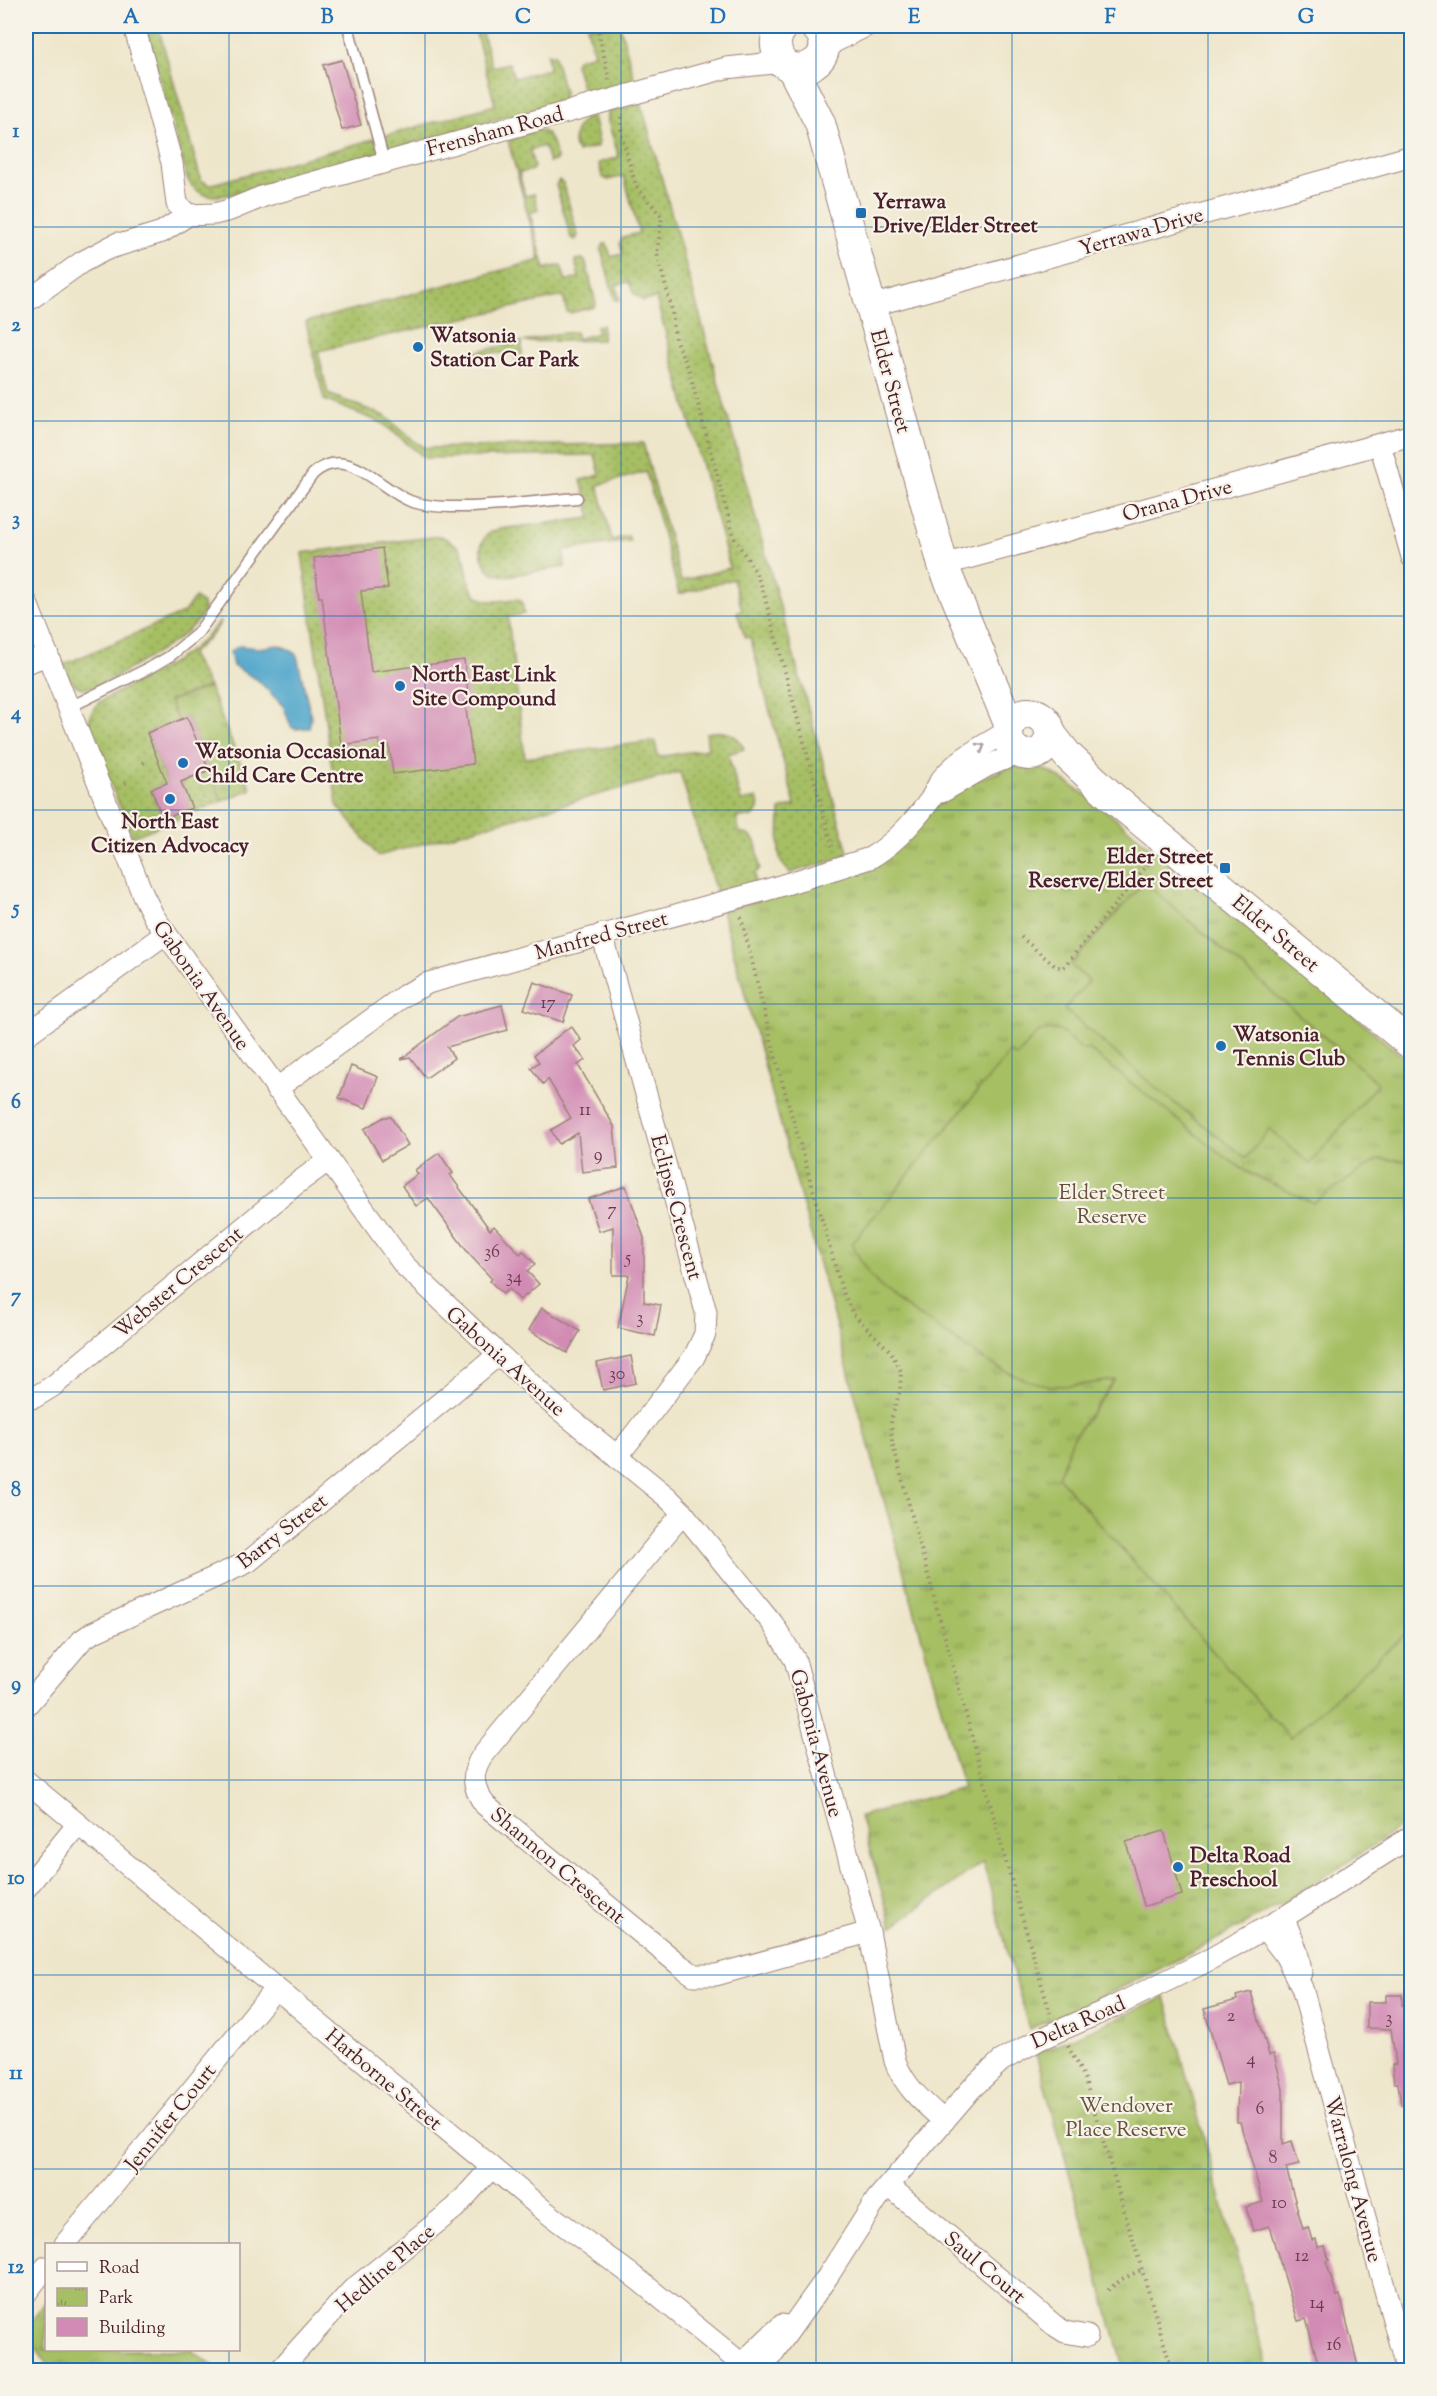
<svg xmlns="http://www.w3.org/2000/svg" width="1437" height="2396" font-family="'Sorts Mill Goudy',serif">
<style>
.grass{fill:url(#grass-dots);stroke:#786f48;stroke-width:1.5}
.park{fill:url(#park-tufts);stroke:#786f48;stroke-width:1.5}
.pitch{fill:#a6bf64;stroke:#786f48;stroke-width:1.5}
.water{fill:#4ea5ca;stroke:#4c627a;stroke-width:1.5}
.building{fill:#d28bb4}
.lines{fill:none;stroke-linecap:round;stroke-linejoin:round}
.lane-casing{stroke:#9c827a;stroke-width:13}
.street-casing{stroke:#9c827a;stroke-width:23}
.secondary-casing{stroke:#9c827a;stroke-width:32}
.path{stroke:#9c827a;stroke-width:4;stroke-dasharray:1.5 4.5;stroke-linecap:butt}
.lane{stroke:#fff;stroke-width:10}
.street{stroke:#fff;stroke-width:21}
.secondary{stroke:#fff;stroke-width:30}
.oneway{stroke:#ae9aa0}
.grid{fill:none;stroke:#1f6fb2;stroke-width:1.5;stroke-opacity:0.55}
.poi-dot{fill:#1f6fb2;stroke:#f7f3e8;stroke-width:2}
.labels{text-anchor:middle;stroke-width:4.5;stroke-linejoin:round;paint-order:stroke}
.number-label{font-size:18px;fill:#6c3a4d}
.street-label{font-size:21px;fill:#4a1f2b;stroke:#f7f3e8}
.poi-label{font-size:21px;font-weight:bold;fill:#4a1f2b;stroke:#f7f3e8;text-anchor:start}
.park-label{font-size:21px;fill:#664f3c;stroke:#f7f3e8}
.neatline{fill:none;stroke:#1f6fb2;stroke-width:2}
.grid-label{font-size:20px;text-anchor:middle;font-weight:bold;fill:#1f6fb2}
</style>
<defs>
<pattern id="grass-dots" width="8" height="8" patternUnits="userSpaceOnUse" patternTransform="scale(1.5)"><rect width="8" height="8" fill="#a6bf64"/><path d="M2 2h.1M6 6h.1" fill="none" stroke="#899b53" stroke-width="1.8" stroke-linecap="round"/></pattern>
<pattern id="park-tufts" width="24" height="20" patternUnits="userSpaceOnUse" patternTransform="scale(1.5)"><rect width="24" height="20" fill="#a6bf64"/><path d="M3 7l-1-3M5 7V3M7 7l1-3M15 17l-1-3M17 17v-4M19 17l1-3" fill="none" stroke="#899b53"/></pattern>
</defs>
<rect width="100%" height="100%" fill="#f7f3e8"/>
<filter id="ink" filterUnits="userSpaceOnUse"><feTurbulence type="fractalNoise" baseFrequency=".0167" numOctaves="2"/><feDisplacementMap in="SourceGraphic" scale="12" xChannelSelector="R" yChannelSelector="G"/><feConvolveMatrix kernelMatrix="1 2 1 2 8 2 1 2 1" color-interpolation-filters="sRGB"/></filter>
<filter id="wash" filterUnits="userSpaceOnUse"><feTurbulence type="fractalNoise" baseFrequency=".008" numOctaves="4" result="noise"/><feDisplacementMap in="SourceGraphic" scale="24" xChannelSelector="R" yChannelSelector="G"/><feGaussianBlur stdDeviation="1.35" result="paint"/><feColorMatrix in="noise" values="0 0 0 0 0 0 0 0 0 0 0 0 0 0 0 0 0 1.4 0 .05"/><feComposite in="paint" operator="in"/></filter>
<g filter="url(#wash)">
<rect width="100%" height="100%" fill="#eee6ca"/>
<g class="grass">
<path d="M145,26H158L201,180L209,185L495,105L474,26H480L492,67L509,63L514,78L549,69L547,54H554L564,92L563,101L227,195C209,198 195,195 187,178Z"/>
<path d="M587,26H620L635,81L587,94L582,87L575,64L577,59L594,54Z"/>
<path d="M641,103L849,856L790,873L781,862L779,852L780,810L795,805L750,637L745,638L737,612L742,610L733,579L679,594L646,472L598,485L612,540L628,536L630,541L564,550L565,567L505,576L493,573C483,566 476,547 486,536C489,532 495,531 499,529L591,518L581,480L600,475L595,455L425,458L382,423L324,400L306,322L540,260L508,140C540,130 547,119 557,158L555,161L549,162L544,146L530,150L534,167L532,170L519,173L525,196L534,194L538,210L530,213L545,269L561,265L566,281L579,278L575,260L583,259L586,263L596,304L594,307L570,313L567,312L563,296L318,351L328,394L385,416L414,441L426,448L643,443L681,581L730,568L656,298L643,301L633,292L629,282L616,285L620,300H615L601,249L604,244H607L611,257L623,254L620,243L623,237L639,233L624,176L608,180L602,177L599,163L619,157L608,122V112Z"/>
<path d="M593,116L599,143L596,147L578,152C568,140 578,119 593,116Z"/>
<path d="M559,180L563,183L578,236L575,240L571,238L556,185Z"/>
<path d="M602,325V340L524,342L555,334L575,332L577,339L598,333L596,326Z"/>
<path d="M522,342V359H515L514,353L475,354V360L450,361V357Z"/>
<path d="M440,536C447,539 454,542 459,548C472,564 461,593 486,600C496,603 508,599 518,599L522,602L524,614L508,617L525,758L655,741L658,757L708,749L706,733C722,729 738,732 744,749L728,754L741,801L757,798C760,805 759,811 753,817H737L739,832C761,837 756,848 760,868L755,874V882L716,892L680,772L378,856L337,805L302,553Z"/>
<path d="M195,598L202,603L205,611C198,620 191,628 183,635C169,646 99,690 84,688C72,687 67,675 63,665L183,613Z"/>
<path d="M220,621L221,622L212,635L191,654L209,687L169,701L178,721L147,733L167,783L151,790L163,819L191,808L181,782L209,770L222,801L132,837L89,730L90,716L98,703C142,677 188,663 220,621Z"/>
</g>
<g class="park">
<path d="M209,687L251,789L222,801L187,717L178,721L169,701Z"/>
<path d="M1020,763L1051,772L1092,799L1411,1063V1819C1293,1904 1162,1972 1029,2029L983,1862L892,1927L860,1816L963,1788L722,911L874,867L954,789Z"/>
<path d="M1165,1997L1268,2370H1124L1036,2054Z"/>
<path d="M46,2301V2350H191L219,2370H50L27,2332L36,2315Z"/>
</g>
<g class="pitch">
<path d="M1144,882L1378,1083L1310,1164L1269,1129L1246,1158L1161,1092L1064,1009L1089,981L1071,965Z"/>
<path d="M1059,1030L1084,1051L1087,1048L1226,1158L1249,1173L1313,1203L1378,1159L1411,1161V1629L1290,1738L1058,1477L1073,1438L1115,1380C1093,1383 1070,1388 1047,1385C1005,1379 968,1348 934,1325C915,1313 895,1301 879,1285C866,1273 859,1258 852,1243L1010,1052L1016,1057L1039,1031Z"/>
</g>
<path class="water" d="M278,645L291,650L297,656L311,717L309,728L295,729L291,727L284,707L258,680L233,666L230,652L239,646L259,648Z"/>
<g id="blocks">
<g class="building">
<path d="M342,60L361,125L342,130L323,65Z"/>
<path d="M382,548L388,588L361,591L371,672L464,660L469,701H465L473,764L393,774L389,745L380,746L379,740L341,745L322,597H319L314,558Z"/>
<path d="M187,717L209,770L181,782L192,808L163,819L151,789L167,783L147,733Z"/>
<path d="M534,982L572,995L563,1022L524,1009Z"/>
<path d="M502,1005L508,1030L447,1047L454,1058L426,1078L410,1057L401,1059L457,1017Z"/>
<path d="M571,1026L581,1040L574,1046L585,1060L578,1065L614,1126L618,1168L582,1172L578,1133L559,1144L551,1130L571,1118L548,1079L543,1084L531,1068L539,1062L534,1055Z"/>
<path d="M351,1066L378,1077L366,1108L339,1098Z"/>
<path d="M384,1117H391L408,1145L382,1160L364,1129Z"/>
<path d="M439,1153L453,1173L450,1175L490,1230L494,1226L520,1254L523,1251L535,1264L527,1271L539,1284L520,1300L509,1289L503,1294L490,1281L492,1279L469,1254L428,1198L416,1206L402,1186L418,1174L415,1170Z"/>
<path d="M626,1186L644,1238V1302L661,1305L655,1336L618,1328L629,1275H613V1227L599,1231L588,1199Z"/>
<path d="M542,1308L580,1331L567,1353L529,1330Z"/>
<path d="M631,1356L636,1383L603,1390L597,1363Z"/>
<path d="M1164,1831L1182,1895L1160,1901V1903L1144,1906L1126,1842Z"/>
<path d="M1251,1992L1269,2055L1274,2054L1283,2089V2144L1292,2141L1299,2165L1286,2168L1303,2229L1308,2227L1312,2240L1316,2239L1318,2247L1325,2246L1329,2260L1326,2261L1337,2296L1340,2295L1359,2370H1320L1306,2319L1298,2321L1269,2226L1253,2231L1246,2207L1263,2202L1240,2122H1237L1238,2082L1226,2085L1204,2009L1237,2000L1236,1996Z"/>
<path d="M1386,1995H1402V2005H1412V2104L1401,2105L1398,2083H1394L1392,2065L1396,2064L1391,2029L1367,2028V2002H1386Z"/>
</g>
</g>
</g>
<g filter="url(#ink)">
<use href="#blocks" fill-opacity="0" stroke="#9c827a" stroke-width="1.5"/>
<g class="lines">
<defs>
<g id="lane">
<path d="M348,26L384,162"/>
<path d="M68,708L153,666L170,656L197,634L313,474C347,443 378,488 410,501C447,515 535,501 577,498"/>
</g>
<g id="street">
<path d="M134,26L172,163L177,204L188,215"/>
<path d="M824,47L866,26"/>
<path d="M107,249L162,232L188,215L214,214L230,210L264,196L726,68L783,62"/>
<path d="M26,302L82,262L118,243"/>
<path d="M871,306L1412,156"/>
<path d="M1380,444L1412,557"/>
<path d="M943,565L1412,435"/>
<path d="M26,601L143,895L154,917L404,1265L550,1402L667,1497L683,1513L773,1624L795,1660L869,1932L895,2061C905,2088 924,2103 944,2121"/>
<path d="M26,663L48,655"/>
<path d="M942,792L987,766L1020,753"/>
<path d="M602,934L706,1312L705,1334L694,1357L617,1457"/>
<path d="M26,1035L165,934"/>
<path d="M276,1089L405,995L428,983L770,889L870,858C894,844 913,823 930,800C934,794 937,786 941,780C958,758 985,745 1008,731"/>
<path d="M26,1399L35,1397L53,1386L296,1184L329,1160"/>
<path d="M683,1513L484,1753C470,1772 472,1787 485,1805L681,1966L694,1975H716L869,1932"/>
<path d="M26,1706L82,1640L92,1633L248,1562L498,1355"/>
<path d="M26,1781L546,2212L640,2281L749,2370"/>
<path d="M26,1888L78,1824"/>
<path d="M1283,1918C1292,1937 1299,1952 1301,1973"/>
<path d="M1265,1929L1285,1955L1302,1988L1407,2370"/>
<path d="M889,2186L1054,2325L1065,2332L1087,2336"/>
<path d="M65,2244L275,1989"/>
<path d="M26,2293L46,2267"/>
<path d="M741,2364L782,2325"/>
<path d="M280,2370L352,2290L455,2208L492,2167"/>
<path d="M761,2370L828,2276L877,2199L972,2088L1001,2061L1038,2040L1111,2008L1205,1962L1283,1918L1412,1836"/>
</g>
<g id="secondary">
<path d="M784,26C777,33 774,41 777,51C788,89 847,58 815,26"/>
<path d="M792,68L820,123L943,565L1010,726"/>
<circle cx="1029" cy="734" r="21"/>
<path d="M1050,733L1068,756L1112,797L1412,1045"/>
</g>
</defs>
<use href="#lane" class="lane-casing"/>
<use href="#street" class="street-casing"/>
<use href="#secondary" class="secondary-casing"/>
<g class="path">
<path d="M597,26L610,82"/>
<path d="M621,117V133L636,186L662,217L657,254L672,310L675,339L688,367L734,538L755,571L762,587L833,849"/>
<path d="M143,763L148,760"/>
<path d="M125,783L130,781"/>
<path d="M741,917L779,1071L842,1290L853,1314L891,1352L901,1371L900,1391L891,1420L892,1442L1003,1851L1050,2013"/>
<path d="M1021,937L1055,966L1063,968L1152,859"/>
<path d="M1068,2046L1085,2080L1172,2370"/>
<path d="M1108,2290L1122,2279L1141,2270"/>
</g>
<use href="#lane" class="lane"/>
<use href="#street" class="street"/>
<use href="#secondary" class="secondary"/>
</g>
<defs><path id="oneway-chevron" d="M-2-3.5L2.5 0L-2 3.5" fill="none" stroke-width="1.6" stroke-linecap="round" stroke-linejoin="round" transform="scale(1.5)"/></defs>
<use class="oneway" href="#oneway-chevron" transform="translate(981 747) rotate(-30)"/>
</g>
<path class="grid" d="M229,26V2244M425,26V2370M621,26V2370M816,26V2370M1012,26V2370M1208,26V2370M26,227H1412M26,421H1412M26,616H1412M26,810H1412M26,1004H1412M26,1198H1412M26,1392H1412M26,1586H1412M26,1780H1412M26,1975H1412M26,2169H1412M229,2350V2370"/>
<g class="poi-dot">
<rect x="855" y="207" width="12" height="12" rx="3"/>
<circle cx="418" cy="347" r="6"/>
<circle cx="400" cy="686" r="6"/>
<circle cx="183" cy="763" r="6"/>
<circle cx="170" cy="799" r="6"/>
<rect x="1219" y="862" width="12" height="12" rx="3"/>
<circle cx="1221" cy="1046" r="6"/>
<circle cx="1178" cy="1867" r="6"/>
</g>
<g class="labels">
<g class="number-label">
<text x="548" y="1008">17</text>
<text x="585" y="1115">11</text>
<text x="598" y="1160">9</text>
<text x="612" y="1215">7</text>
<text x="492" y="1257">36</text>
<text x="628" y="1263">5</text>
<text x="514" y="1282">34</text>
<text x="640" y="1323">3</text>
<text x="617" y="1379">30</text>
<text x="1231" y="2021">2</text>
<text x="1389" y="2023">3</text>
<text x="1251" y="2064">4</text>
<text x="1260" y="2114">6</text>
<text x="1273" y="2163">8</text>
<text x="1279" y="2208">10</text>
<text x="1302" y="2261">12</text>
<text x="1317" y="2308">14</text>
<text x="1334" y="2350">16</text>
</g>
<g class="street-label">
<text transform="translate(495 131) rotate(-15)" y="7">Frensham Road</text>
<text transform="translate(1141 231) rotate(-16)" y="7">Yerrawa Drive</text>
<text transform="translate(891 381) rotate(75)" y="7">Elder Street</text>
<text transform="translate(1177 500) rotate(-15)" y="7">Orana Drive</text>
<text transform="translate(1276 933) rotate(40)" y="7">Elder Street</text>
<text transform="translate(601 935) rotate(-15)" y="7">Manfred Street</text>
<text transform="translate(202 985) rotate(55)" y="7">Gabonia Avenue</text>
<text transform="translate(677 1207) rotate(75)" y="7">Eclipse Crescent</text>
<text transform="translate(178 1282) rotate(-40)" y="7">Webster Crescent</text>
<text transform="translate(506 1361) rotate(42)" y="7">Gabonia Avenue</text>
<text transform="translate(282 1531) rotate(-38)" y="7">Barry Street</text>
<text transform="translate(817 1743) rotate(75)" y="7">Gabonia Avenue</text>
<text transform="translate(558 1865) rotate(40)" y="7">Shannon Crescent</text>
<text transform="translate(1078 2022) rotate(-24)" y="7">Delta Road</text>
<text transform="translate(384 2079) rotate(40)" y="7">Harborne Street</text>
<text transform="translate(170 2117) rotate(-51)" y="7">Jennifer Court</text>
<text transform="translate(1354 2179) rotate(75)" y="7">Warralong Avenue</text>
<text transform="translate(985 2267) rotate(40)" y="7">Saul Court</text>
<text transform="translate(385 2268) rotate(-41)" y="7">Hedline Place</text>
</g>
<g class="poi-label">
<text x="873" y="208">Yerrawa<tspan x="873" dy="24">Drive/Elder Street</tspan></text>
<text x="430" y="342">Watsonia<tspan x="430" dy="24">Station Car Park</tspan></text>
<text x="412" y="681">North East Link<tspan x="412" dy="24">Site Compound</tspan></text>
<text x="195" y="758">Watsonia Occasional<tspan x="195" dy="24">Child Care Centre</tspan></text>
<text x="170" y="828" text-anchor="middle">North East<tspan x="170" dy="24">Citizen Advocacy</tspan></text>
<text x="1213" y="863" text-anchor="end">Elder Street<tspan x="1213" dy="24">Reserve/Elder Street</tspan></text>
<text x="1233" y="1041">Watsonia<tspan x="1233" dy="24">Tennis Club</tspan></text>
<text x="1190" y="1862">Delta Road<tspan x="1190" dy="24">Preschool</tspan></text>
</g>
<g class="park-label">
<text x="1112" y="1199">Elder Street<tspan x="1112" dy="24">Reserve</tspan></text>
<text x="1126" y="2112">Wendover<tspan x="1126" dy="24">Place Reserve</tspan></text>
</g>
</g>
<rect width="1437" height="2396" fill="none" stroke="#f7f3e8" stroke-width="66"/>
<rect x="45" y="2243" width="195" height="108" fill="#f7f3e8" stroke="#b29e9c" stroke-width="1.5"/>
<rect x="57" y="2262" width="30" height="9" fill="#ffffff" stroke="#b29e9c" stroke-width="1.5"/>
<text x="99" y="2273" font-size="18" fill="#4a1f2b">Road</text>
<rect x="57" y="2288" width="30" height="18" fill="url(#park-tufts)" stroke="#b29e9c" stroke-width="1.5"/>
<text x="99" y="2303" font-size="18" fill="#4a1f2b">Park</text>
<rect x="57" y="2318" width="30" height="18" fill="#d28bb4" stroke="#b29e9c" stroke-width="1.5"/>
<text x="99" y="2333" font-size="18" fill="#4a1f2b">Building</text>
<rect x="33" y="33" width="1371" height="2330" class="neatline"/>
<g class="grid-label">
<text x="131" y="23">A</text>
<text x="327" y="23">B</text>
<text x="523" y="23">C</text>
<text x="718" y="23">D</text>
<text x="914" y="23">E</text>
<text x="1110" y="23">F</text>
<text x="1306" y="23">G</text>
<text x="16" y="137">1</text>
<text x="16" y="331">2</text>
<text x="16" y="525">3</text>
<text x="16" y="719">4</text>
<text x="16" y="914">5</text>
<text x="16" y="1108">6</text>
<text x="16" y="1302">7</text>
<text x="16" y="1496">8</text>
<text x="16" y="1690">9</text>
<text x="16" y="1884">10</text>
<text x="16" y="2079">11</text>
<text x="16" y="2273">12</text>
</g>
</svg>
